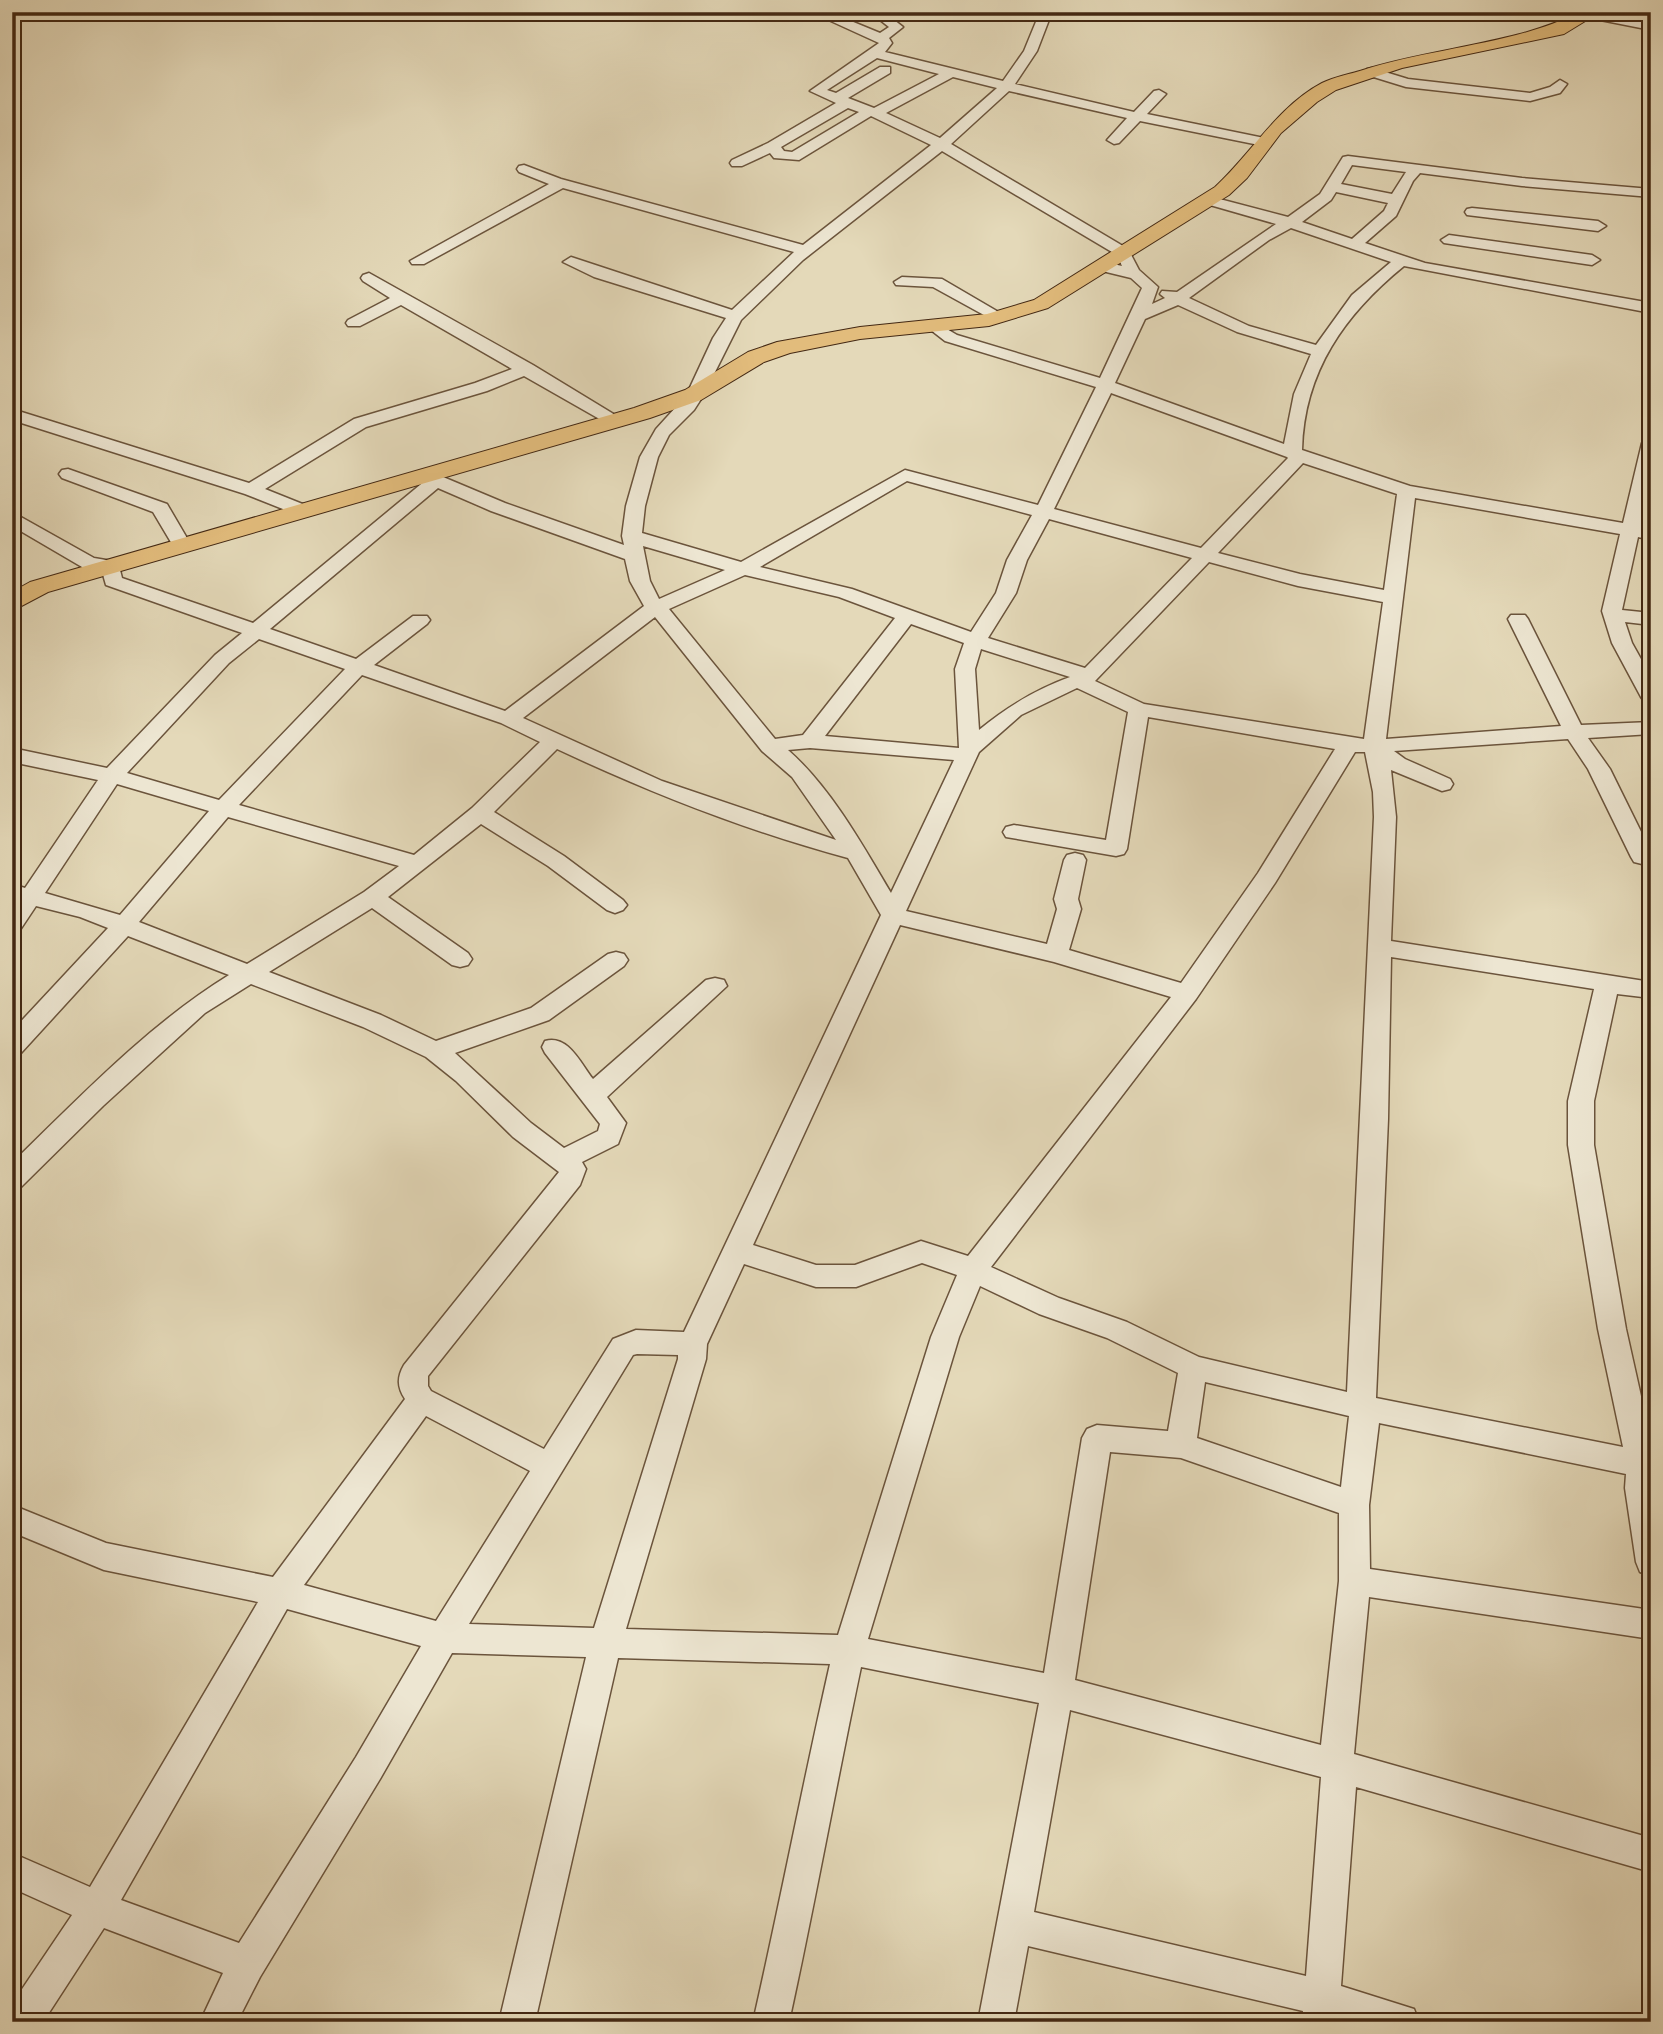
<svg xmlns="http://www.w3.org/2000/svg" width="1663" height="2034" font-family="'Gentium Book Plus',serif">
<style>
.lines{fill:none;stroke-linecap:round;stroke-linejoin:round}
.minor-casing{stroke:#6b543c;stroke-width:3}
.major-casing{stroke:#432813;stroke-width:2}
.minor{fill:#ede6d2;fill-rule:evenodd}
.major{fill:#e2bc7c;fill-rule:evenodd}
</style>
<rect width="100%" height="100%" fill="#e4d9b9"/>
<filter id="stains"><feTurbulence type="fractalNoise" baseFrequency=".00286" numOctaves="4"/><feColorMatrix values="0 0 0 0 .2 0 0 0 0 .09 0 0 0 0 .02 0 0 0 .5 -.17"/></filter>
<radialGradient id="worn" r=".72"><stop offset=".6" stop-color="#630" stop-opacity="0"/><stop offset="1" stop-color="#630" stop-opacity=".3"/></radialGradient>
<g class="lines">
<defs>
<g id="minor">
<path d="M811,12H829L880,33L889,27L875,16L878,12H892L889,16L903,27L889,38L892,43L885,52L1003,81L1024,51L1040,12H1052L1037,51L1015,84L1134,112L1154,91L1159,90L1166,94L1147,114L1269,139V145L1264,146L1140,121L1119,143L1114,144L1107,140L1127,118L1009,91L951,144L1128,249L1139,270L1158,287L1152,304L1165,298L1160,294L1162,291L1177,292L1276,224L1203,203L1201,200L1203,197L1208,196L1288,217L1320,194L1343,157L1348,156L1522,178L1651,189V197L1522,186L1420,173L1413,181L1396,216L1365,243L1425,263L1651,303V313L1404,266C1345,314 1304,371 1302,450L1410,486L1623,523L1642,443L1651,438V483L1641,527L1651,528V540L1638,537L1622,610L1651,613V625L1625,622L1632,643L1651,677V703L1644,701L1641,697L1612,643L1602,611L1620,534L1415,498L1386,739L1561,726L1508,619L1511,615H1525L1528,619L1581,725L1651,722V734L1588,738L1610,769L1651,852L1650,862L1642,864L1634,862L1631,857L1588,769L1568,739L1394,751L1405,759L1450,779L1453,784L1450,789L1442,791L1391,770L1396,817L1391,941L1651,982V998L1617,994L1594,1101V1145L1626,1329L1651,1441V1576L1640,1572L1636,1562L1625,1488L1626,1474L1379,1423L1369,1505L1370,1569L1651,1610V1639L1369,1597L1354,1754L1651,1838V1872L1356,1787L1341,1986L1414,2009L1419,2022H1302L1303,2011L1028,1946L1014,2022H978L1039,1703L861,1667C836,1785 815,1904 789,2022H753C780,1903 803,1783 830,1664L618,1658L535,2022H499L586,1657L452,1653L380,1779L260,1977L237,2022H200L223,1973L104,1928L43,2022H12V2004L72,1915L12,1888V1853L90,1887L258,1602L104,1570L12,1532V1505L106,1543L273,1577L405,1399C397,1387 397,1377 404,1365L559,1172L513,1137L456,1081L426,1057L363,1027L251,984L205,1013L103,1106L21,1187L12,1190V1163C80,1097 148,1025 229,975L128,936L21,1053L12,1056V1031L108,928L80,917L36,906L20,930L12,932V906L16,901L12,900V884L25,888L98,780L12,762V748L107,768L215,655L242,633L106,585L102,571L82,567L12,526V512L94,558L118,562L122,578L253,623L426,480L423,474L432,469L438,470L443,477L505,503L624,545L622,536L626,506L640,457L656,429L686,396L713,338L726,318L594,277L563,262L571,257L732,310L794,252L563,188L424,264H412L410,261L549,184L519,172L517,169L519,166L524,165L561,179L803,245L931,145L871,116L799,160L774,158L770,153L742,166H732L730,163L732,160L768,143L836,103L810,91L879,43ZM877,58L939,74L874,108L848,98L890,73V67H880L836,93L827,90ZM953,77L997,88L940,138L886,113ZM848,108L859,112L792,152L784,151L781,147ZM942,151L1117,255L1122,266L1104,262L1096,267L1098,270L1131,278L1142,288L1100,378L957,335L935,322L927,327L945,341L1096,387L1038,505L905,470L741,562L642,533L645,506L658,457L669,435L694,410L703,396L741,320L803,260ZM1352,165L1406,172L1392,194L1341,184ZM1336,192L1388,203L1384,211L1352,239L1302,222L1331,200ZM1291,228L1391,262L1352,295L1316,345L1249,326L1189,298L1269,240ZM1178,305L1237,332L1311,354L1294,394L1284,444L1115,383L1145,319ZM1111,393L1287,457L1288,458L1201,548L1054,509ZM1303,463L1397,494L1384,590L1300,574L1218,553ZM907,481L1032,515L1007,560L996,593L971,632L852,589L760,567ZM438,488L491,511L625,559L630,581L644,606L505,711L374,665L427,624L430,620L427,616H413L356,659L270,629ZM1049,519L1192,558L1085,668L988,638L1016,593L1027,560ZM643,546L725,570L659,599L650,581ZM1209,562L1298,586L1383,602L1364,739L1144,704L1095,681ZM745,575L839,597L895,618L803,735L775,739L669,609ZM655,617L762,751L792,777L836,840L662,781L523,718ZM911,624L964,643L955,669L959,748L825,736ZM259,639L345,669L219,800L127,773L229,663ZM981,649L1070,677C1035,690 1008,706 979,730L975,669ZM362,675L501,723L540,742L472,808L414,855L239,805ZM1077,688L1128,712L1106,840L1014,825L1006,827L1003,832L1006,837L1116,856L1124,854L1127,849L1148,717L1335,749L1258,873L1181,983L1069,950L1081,909L1078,899L1086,860L1083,855L1075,853L1067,855L1064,860L1054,899L1057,909L1047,944L906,911L979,752L1021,715ZM810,748L954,760L891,893C862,844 831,788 788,750ZM557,749C651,793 747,831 848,858L881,915L684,1332L636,1330L613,1339L544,1449L431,1391L428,1386V1376L580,1185L586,1169L582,1162L618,1144L626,1123L607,1097L727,986L724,980L715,978L706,980L593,1079C581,1064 568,1034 545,1041L542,1047L545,1053L600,1124L598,1131L564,1148L531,1123L455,1053L549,1020L624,966L628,960L624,954L616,952L608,954L531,1008L436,1041L381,1015L269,972L372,908L452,965L460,967L468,965L472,959L468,953L388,897L481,824L548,866L607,910L615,913L623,910L627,905L623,900L564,856L494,812ZM1355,752H1365L1373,792L1374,817L1347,1392L1199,1357L1127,1322L1059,1298L991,1267L1196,999L1275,883ZM117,784L209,811L120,915L45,893ZM228,817L399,866L364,892L247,964L139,922ZM900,925L1054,962L1171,997L968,1256L921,1241L855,1265H816L753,1245ZM1391,957L1594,989L1568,1101V1145L1598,1329L1623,1447L1376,1398L1388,1119ZM922,1263L957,1275L931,1337L838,1635L626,1629L706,1359L707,1344L744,1264L816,1287H856ZM980,1286L1039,1314L1107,1338L1178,1373L1168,1431L1097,1425L1087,1429L1082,1438L1044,1673L868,1639L959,1337ZM637,1354L678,1355V1359L594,1628L469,1624L633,1355ZM1205,1382L1349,1416L1341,1487L1197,1438ZM426,1416L530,1471L436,1621L304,1585ZM1110,1452L1181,1458L1339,1513V1581L1321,1745L1075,1680ZM287,1609L421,1646L356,1757L239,1943L121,1900ZM1070,1710L1321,1777L1306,1976L1034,1912Z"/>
<path d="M1584,12H1600L1651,22V30L1585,17Z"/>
<path d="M1372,68L1408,79L1530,93L1550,87L1560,80L1567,84L1560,93L1530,101L1406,87L1367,75V69Z"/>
<path d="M1472,208L1598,221L1606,226L1598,231L1467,215L1465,212L1467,209Z"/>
<path d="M1449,235L1592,255L1600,260L1592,265L1444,243L1441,240Z"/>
<path d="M369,273L533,365L625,421L622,425H610L524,376L487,391L366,427L265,489L310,507L312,511L310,515L303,517L245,494L12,420V409L249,483L354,419L475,383L512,369L401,305L360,326H348L346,323L348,320L390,298L363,281L361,278L363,275Z"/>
<path d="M902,277L942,279L1007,317L999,322L993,320L933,287L896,285L894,282Z"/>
<path d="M68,469L167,504L191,545L182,551L175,549L153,512L62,478L59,474L62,470Z"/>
</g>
<path id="major" d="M1579,12H1600L1564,34L1402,68L1336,90L1317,102L1281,133L1247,178L1229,195L1048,308L989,326L860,339L790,353L764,362L701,400L650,418L48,592L12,611V592L30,582L634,408L685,390L748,352L777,342L860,327L987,314L1034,300L1215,187C1252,153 1277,107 1322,83C1334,77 1350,74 1363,70C1431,48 1518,44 1579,12Z"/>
</defs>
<use href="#minor" class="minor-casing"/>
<use href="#major" class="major-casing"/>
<use href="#minor" class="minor"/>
<use href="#major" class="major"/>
</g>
<rect width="1663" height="2034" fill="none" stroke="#e4d9b9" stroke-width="42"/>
<rect x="14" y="14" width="1635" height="2006" fill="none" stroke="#432813" stroke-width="3.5"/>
<rect x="21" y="21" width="1621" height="1992" fill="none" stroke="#432813" stroke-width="2"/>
<rect width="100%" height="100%" filter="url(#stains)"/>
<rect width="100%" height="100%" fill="url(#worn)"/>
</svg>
